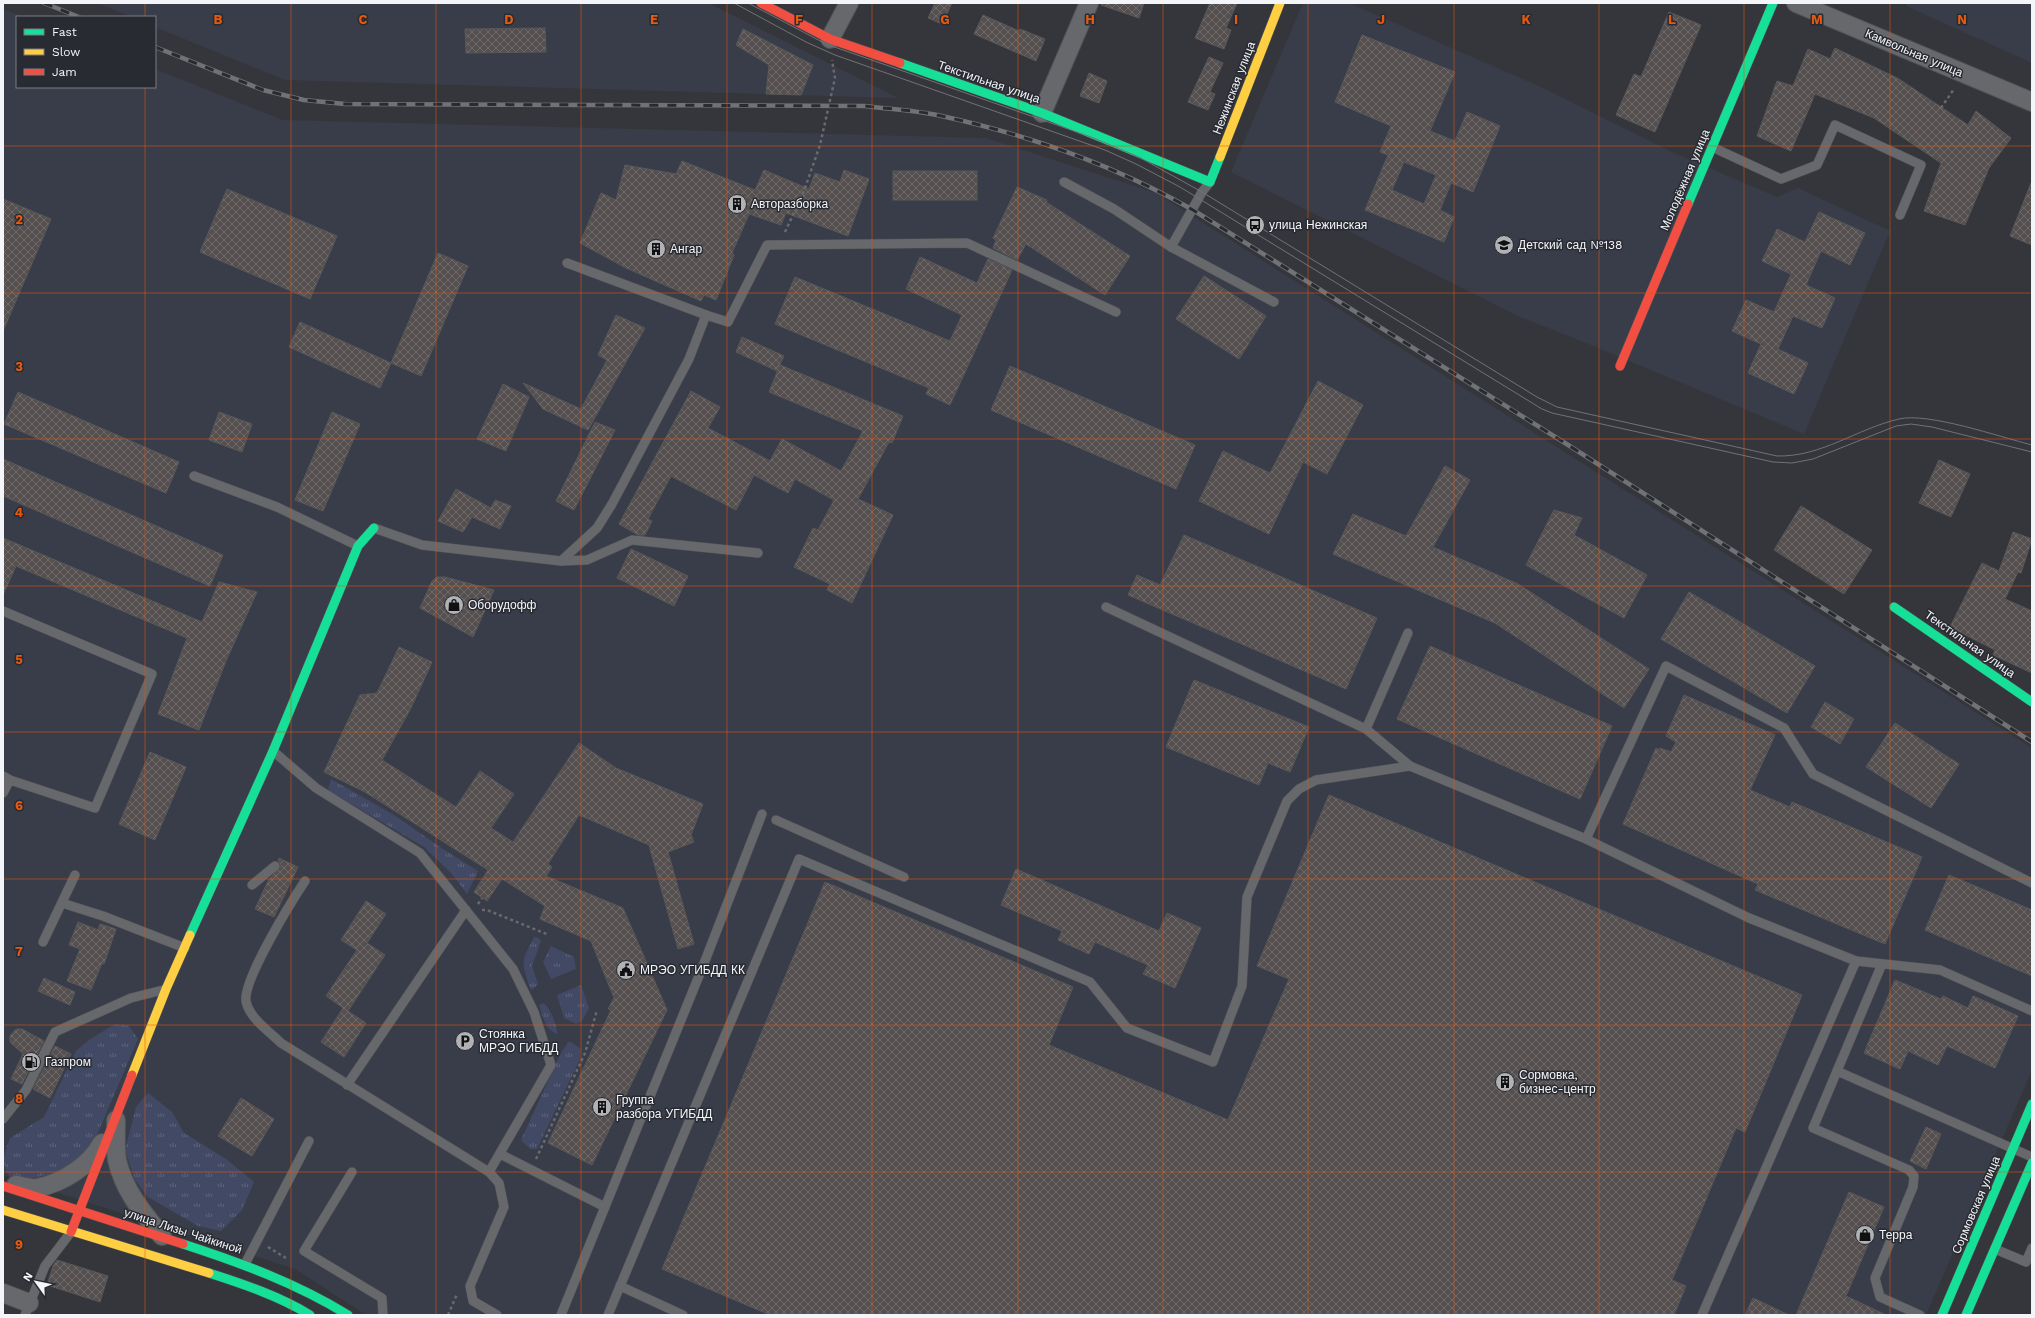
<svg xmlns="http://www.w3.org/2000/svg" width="2035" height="1318" font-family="'Work Sans',sans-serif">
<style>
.built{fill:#393d49}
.grass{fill:url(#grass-tufts)}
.building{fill:url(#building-cross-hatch);stroke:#595859;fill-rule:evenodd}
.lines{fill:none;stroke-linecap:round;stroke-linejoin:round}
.lane-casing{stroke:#515255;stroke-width:10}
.street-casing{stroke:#515255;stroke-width:20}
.fast-casing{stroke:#515255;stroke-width:10}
.slow-casing{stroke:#515255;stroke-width:10}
.jam-casing{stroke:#515255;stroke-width:10}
.path{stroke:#696a6d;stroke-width:2.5;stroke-dasharray:3 3;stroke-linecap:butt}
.lane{stroke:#67686b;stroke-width:9}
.street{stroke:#67686b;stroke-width:18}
.fast{stroke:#16e098;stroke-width:9}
.slow{stroke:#ffcf43;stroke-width:9}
.jam{stroke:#f24e42;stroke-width:9}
.tram{stroke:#717276;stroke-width:1}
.rail-casing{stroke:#717276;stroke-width:4.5}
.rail{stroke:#292b32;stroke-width:3;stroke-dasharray:9;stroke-linecap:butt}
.grid{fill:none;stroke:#e8590c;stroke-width:1;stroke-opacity:0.55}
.labels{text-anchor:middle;stroke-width:3;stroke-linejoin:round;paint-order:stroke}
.street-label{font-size:12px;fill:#f3f5f9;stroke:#292b32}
.poi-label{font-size:12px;fill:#f3f5f9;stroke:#292b32;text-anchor:start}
.grid-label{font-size:13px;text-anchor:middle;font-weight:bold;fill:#e8590c;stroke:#292b32;stroke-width:3;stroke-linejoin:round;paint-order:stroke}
</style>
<defs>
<pattern id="grass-tufts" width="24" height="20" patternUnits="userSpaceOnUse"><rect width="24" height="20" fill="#424965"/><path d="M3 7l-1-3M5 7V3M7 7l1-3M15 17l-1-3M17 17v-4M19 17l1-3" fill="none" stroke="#5e647c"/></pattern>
<pattern id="building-cross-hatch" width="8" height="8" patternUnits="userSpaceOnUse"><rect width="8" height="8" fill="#55504f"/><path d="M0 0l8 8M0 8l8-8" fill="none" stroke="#6e6a69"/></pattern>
</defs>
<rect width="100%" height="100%" fill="#35363b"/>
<g class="built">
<path d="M97,3H708L898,98L285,80L155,27V17H132Z"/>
<path d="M1303,3H1349L1543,88L1672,152L1777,197L1798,188L1890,231L1804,434L1591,345L1520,317L1231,172Z"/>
<path d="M1907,3H2032V63L1906,6Z"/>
<path d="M3,9L24,17H17V87H155V69L283,120L986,138L1156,193L2032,748V1070L1926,1315H366L295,1269L3,1175Z"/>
</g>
<g class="grass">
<path d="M331,779L394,815L443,849L478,871L467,894L452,874L424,847L328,790Z"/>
<path d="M534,937L539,938L541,941L532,966L538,984L532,990L530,988C521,961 521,962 534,937Z"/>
<path d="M551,946L574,957L576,969L551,979L543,962Z"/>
<path d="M581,985L589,1008L582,1021L576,1024L564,1018L557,995Z"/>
<path d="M543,1003C549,1005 558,1027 557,1034C545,1029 543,1017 539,1005Z"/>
<path d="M115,1024L129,1026L138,1039L90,1151L74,1165L60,1171L34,1178L13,1180L6,1172L3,1159L10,1138L44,1117L76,1051L89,1040Z"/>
<path d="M569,1041L580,1048V1059L537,1149H530L521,1140L560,1055Z"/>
<path d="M148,1093L172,1112L184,1133L226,1159L254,1182L242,1210L221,1231L198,1226L148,1197L135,1180L125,1150L136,1107Z"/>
</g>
<g class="building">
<path d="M935,3H952L942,24L928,18Z"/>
<path d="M1102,3H1144L1139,18L1101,5Z"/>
<path d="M1210,3H1237L1226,28L1231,30L1224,49L1195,38Z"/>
<path d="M1669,12L1701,25L1655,132L1616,115L1634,74L1641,77Z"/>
<path d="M983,15L1019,31L1020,29L1045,39L1036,61L974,34Z"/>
<path d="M545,28L546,52L466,53L465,29Z"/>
<path d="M743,29L813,65L801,95L766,94L769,65L736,45Z"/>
<path d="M1362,35L1455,72L1430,131L1455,141L1467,112L1500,126L1473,192L1451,183L1440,210L1454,217L1444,242L1365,210L1388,155L1380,152L1391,126L1335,102ZM1404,162L1436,175L1424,204L1392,190Z"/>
<path d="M1835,48L1899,79L1968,125L1976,111L2011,138L1989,168L1965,225L1924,211L1941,163L1874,118L1815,94L1791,151L1757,136L1777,81L1793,86L1808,49L1830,59Z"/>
<path d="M1209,57L1223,63L1210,92L1215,94L1208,110L1188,102Z"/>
<path d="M1089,73L1107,81L1099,103L1080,96Z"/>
<path d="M682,161L755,190L764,170L809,189L815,173L840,182L844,170L869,179L848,236L786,213L781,225L749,214L732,253L734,255L716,300L704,295L701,301L626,268L580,243L601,193L616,200L625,165L676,174Z"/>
<rect x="893" y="171" width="84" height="29"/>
<path d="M2031,183H2032V245L2010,236Z"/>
<path d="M1017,187L1047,200L1046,202L1130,256L1105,295L1026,244L1017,260L993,248L996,240L993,238Z"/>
<path d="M227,189L337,236L310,299L200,252Z"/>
<path d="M3,199L51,219L3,331Z"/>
<path d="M1819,212L1865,233L1850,265L1821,251L1806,285L1835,298L1822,328L1793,316L1778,349L1808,363L1794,394L1748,373L1761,344L1732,331L1746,300L1774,312L1791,274L1762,261L1777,229L1805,242Z"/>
<path d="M438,253L468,266L421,376L391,363Z"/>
<path d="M920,257L977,283L988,259L1012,270L950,405L926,394L929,388L775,324L795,277L950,341L962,315L906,289Z"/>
<path d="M1204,276L1266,316L1239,359L1176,319Z"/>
<path d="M616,315L645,328L588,430L543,409L523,383L581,409L607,360L598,355Z"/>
<path d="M300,322L391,363L380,388L289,347Z"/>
<path d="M742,337L784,356L777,371L736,352Z"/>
<path d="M780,365L903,416L892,443L889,442L858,499L893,515L852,603L827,590L830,584L794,567L813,528L818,530L834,500L795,479L788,493L754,475L736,510L671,476L648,519L652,521L645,535H638L619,524L691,391L720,407L708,428L770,461L782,439L841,471L863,431L769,392Z"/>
<path d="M1010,366L1195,445L1176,489L991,410Z"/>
<path d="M1318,381L1363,405L1327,474L1303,462L1269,534L1199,501L1223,451L1270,473Z"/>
<path d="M503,384L529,397L506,451L477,439Z"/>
<path d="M18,392L179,462L166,493L4,424Z"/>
<path d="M219,412L252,424L242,452L209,440Z"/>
<path d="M332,412L360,424L323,511L295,500Z"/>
<path d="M595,422L615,430L574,510L556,501Z"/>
<path d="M3,459L223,555L210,586L3,496Z"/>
<path d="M1939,460L1970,474L1951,517L1919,503Z"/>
<path d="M1445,466L1470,480L1433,547L1518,584L1649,669L1624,708L1495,623L1333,554L1353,514L1406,536Z"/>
<path d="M456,489L491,508L495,500L511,506L500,529L472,517L463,532L438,521Z"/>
<path d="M1801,506L1872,550L1844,594L1774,550Z"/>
<path d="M1554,510L1582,518L1574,535L1647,575L1624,618L1526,565Z"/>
<path d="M2013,532L2032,539L2021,573L2018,572L2005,599L2032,611V673L1993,655L1995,650L1950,627L1982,563L1999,571Z"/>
<path d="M1184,535L1377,618L1346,689L1128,595L1137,575L1160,585Z"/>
<path d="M3,538L202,622L219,582L257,592L226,661L199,730L158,714L187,638L16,566L3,595Z"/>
<path d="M631,549L688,576L674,606L617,578Z"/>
<path d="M437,577H445L494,590L473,637L420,608L432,581Z"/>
<path d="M1689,592L1815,666L1787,713L1661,639Z"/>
<path d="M1430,646L1612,726L1580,799L1397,719Z"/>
<path d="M399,647L432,662L411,708L382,760L456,807L480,771L514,794L491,828L513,842L579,743L616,768L703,804L691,835L694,842L668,852L694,944L678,949L649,845L579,815L548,864L552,867L546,876L623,908L667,1010L592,1165L548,1143L611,1010L608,1009L614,998L591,941L540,919L545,906L502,879L487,901L474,892L488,870L365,792L324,772L360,695L377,693Z"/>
<path d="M1194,680L1309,727L1290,772L1268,763L1259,785L1166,747Z"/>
<path d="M1684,695L1775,735L1750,790L1790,807L1792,802L1922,857L1885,944L1755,890L1758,884L1623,824L1656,748L1660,750V748L1671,752L1676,742L1666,736Z"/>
<path d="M1825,702L1854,719L1840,744L1811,727Z"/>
<path d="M1895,723L1959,764L1931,808L1866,767Z"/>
<path d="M150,752L186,767L155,840L119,824Z"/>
<path d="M1329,795L1802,995L1745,1132L1736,1128L1672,1280L1686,1286L1674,1315H770L662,1269L825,882L1073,987L1049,1045L1228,1120L1289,979L1257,966Z"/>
<path d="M279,858L298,867L274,917L255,909L269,879L280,868L281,865L278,861Z"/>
<path d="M1016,869L1159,931L1167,913L1201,928L1175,988L1143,974L1148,965L1095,942L1089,954L1058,940L1062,931L1001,905Z"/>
<path d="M1949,875L2032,910V976L1925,930Z"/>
<path d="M366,901L386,914L367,943L385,955L348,1011L366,1023L344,1057L321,1042L343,1008L326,996L357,950L341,940Z"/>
<path d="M78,922L98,930L100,924L116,929L104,964L102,963L91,990L67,981L80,949L69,945Z"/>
<path d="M44,978L75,992L70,1005L38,991Z"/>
<path d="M1895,980L1941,999L1943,996L1968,1008L1973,996L2018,1016L1995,1068L1947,1046L1938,1065L1908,1051L1900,1069L1864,1053Z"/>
<path d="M16,1029H22L44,1041L22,1084L11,1079L23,1054L10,1042V1036Z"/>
<path d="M55,1046L71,1054L50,1098L33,1089Z"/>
<path d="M241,1098L274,1119L252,1156L218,1136Z"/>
<path d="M1926,1127L1941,1134L1926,1169L1910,1161Z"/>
<path d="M1849,1192L1884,1207L1846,1296L1886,1315H1796Z"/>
<path d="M57,1260L108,1276L100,1302L47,1285L53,1266Z"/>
<path d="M1753,1298L1789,1315H1745Z"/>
</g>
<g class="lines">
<defs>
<g id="lane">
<path d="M1712,147L1781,179L1817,165L1835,125L1921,165L1900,215"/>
<path d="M1064,182L1114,209L1171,247L1274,302"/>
<path d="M1171,247L1202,192L1210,182"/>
<path d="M567,263L706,315"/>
<path d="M194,476L277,507L358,546"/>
<path d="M374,528L422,545L561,561L587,560L632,540L758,553"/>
<path d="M561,561L597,528L612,504L689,359L706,315L728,322L767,245L967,243L1116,312"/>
<path d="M1106,607L1366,729L1410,766"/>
<path d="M3,611L152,674L95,808L10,780"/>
<path d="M1366,729L1408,633"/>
<path d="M273,751L316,788L420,853L513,969L534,1012L551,1065L489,1172L281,1043C270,1032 249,1018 246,1001C243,980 291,902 305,881"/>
<path d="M3,776L10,780L3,793"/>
<path d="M776,820L904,877"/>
<path d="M1586,839L1666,666L1784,728L1813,774L2032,883"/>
<path d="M252,885L275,866"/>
<path d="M62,903L103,916L185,948"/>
<path d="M43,942L75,875"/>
<path d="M1856,961L1940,970L2032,1011"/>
<path d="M1882,964L1837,1071L2032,1157"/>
<path d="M1837,1071L1813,1128L1909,1170L1914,1176L1913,1187L1875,1278L1880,1297L1920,1315"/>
<path d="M347,1085L466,910"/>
<path d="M3,1119L26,1090L55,1032L131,998L163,990"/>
<path d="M500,1154L605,1207"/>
<path d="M352,1172L304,1251L382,1298L383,1315"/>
<path d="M489,1172L499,1183L504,1207L470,1286L473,1301L497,1315"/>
<path d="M1995,1249L2026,1262L2032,1248"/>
<path d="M245,1264L309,1141"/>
<path d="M620,1286L683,1315"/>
<path d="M25,1315L45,1266L71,1232"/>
<path d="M561,1315L703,966L762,814"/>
<path d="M608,1315L799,859L1090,982L1127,1028L1213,1062L1242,986L1247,897L1287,801L1299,789L1316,780L1410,766L1586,839L1749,918L1856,961L1702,1315"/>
</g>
<g id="street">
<path d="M1796,3L2032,102"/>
<path d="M830,39L849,3"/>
<path d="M1042,113L1089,3"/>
<path d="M116,1120C116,1133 115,1148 117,1160C124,1191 143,1213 162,1236"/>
<path d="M16,1185C22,1186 31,1189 37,1188C62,1183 90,1166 102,1143"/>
<path d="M3,1293L29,1303"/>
</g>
<g id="fast">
<path d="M900,63L1042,113L1210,182L1220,157"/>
<path d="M1688,204L1773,3"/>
<path d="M1894,607L2032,702"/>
<path d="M190,935L273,751L358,546L374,528"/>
<path d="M183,1244C241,1263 296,1283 348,1315"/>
<path d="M209,1273C243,1284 279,1296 310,1315"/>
<path d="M1942,1315L2032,1104"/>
<path d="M1966,1315L2032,1163"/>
</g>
<g id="slow">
<path d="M1220,157L1280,3"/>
<path d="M132,1075L166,989L190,935"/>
<path d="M3,1210L209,1273"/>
</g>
<g id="jam">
<path d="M761,3L830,39L900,63"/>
<path d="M1620,366L1688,204"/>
<path d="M3,1186L183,1244"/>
<path d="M71,1232L132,1075"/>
</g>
</defs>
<use href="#lane" class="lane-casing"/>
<use href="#street" class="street-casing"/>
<use href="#fast" class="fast-casing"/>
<use href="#slow" class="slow-casing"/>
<use href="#jam" class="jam-casing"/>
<g class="path">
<path d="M1941,108L1954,89"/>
<path d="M785,232L804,191L820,145L835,78L832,60"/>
<path d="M478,904L482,898"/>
<path d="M482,910H487L549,935"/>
<path d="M536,1159L585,1053L597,1010"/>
<path d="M268,1247L286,1258"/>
<path d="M448,1315L457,1294"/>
</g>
<use href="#lane" class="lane"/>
<use href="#street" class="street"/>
<use href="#fast" class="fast"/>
<use href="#slow" class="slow"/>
<use href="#jam" class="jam"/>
<g class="tram">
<path d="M734,3L806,42L835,55L1105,150L1136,164L1180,187L1542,409L1552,413L1773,462L1792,463L1813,459L1896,426L1911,424L1932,427L2032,452"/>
<path d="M748,3L826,44L1091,137L1139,157L1202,192L1537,397L1557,407L1777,456C1822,457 1856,429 1899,419C1928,412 2000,437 2032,445"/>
</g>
<defs>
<g id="rail">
<path d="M44,3L79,17"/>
<path d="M155,47L263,90L304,100L345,104L865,106C888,109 914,110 937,115C1026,134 1114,165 1193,210L1565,443L2032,742"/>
</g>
</defs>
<use href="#rail" class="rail-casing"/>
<use href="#rail" class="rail"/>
</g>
<path class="grid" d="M145,3V17M291,3V1315M436,3V1315M581,3V1315M727,3V1315M872,3V1315M1018,3V1315M1163,3V1315M1308,3V1315M1454,3V1315M1599,3V1315M1744,3V1315M1890,3V1315M145,87V1315M3,146H2032M3,293H2032M3,439H2032M3,586H2032M3,732H2032M3,879H2032M3,1025H2032M3,1172H2032"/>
<defs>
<symbol id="building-disc" viewBox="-11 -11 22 22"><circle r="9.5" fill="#b0b2b6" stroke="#292b32"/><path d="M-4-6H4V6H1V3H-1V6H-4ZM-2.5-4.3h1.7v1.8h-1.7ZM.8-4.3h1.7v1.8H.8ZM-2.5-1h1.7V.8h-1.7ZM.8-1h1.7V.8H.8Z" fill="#111"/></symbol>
<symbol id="bus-disc" viewBox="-11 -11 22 22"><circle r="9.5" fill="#b0b2b6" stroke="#292b32"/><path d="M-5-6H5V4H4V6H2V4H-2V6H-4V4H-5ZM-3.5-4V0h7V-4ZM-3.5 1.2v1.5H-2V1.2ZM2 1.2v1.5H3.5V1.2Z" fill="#111"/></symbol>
<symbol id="school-disc" viewBox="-11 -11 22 22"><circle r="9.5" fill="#b0b2b6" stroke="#292b32"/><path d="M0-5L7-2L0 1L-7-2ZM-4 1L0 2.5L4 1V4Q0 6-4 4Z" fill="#111"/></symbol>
<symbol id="shop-disc" viewBox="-11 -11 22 22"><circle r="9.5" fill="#b0b2b6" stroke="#292b32"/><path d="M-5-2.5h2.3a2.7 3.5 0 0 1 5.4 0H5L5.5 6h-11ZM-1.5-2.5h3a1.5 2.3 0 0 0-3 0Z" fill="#111"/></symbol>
<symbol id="civic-disc" viewBox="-11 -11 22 22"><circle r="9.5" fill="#b0b2b6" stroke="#292b32"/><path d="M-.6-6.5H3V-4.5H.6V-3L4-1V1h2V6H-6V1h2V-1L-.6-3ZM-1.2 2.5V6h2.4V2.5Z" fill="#111"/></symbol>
<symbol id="parking-disc" viewBox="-11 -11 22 22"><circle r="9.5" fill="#b0b2b6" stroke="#292b32"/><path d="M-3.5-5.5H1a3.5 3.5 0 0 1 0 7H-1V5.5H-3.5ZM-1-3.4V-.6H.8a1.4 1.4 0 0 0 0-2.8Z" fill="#111"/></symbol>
<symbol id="fuel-disc" viewBox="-11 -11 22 22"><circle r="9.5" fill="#b0b2b6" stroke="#292b32"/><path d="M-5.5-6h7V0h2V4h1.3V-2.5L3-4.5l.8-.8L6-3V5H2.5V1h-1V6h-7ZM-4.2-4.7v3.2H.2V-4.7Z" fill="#111"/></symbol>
</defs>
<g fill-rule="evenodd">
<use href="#building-disc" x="726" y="193" width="22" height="22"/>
<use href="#bus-disc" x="1244" y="214" width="22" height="22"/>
<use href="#school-disc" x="1493" y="234" width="22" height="22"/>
<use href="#building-disc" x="645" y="238" width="22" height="22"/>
<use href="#shop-disc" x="443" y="594" width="22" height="22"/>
<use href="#civic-disc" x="615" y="959" width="22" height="22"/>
<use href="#parking-disc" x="454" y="1030" width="22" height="22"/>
<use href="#fuel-disc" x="20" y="1051" width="22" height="22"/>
<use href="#building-disc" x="1494" y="1071" width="22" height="22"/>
<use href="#building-disc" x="591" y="1096" width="22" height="22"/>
<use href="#shop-disc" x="1854" y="1224" width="22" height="22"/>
</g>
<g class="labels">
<g class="street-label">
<text transform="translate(1914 53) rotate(23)" y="4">Камвольная улица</text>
<text transform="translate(989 82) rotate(19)" y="4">Текстильная улица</text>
<text transform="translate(1234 88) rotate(-69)" y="4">Нежинская улица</text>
<text transform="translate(1685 180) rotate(-67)" y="4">Молодёжная улица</text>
<text transform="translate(1970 644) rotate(35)" y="4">Текстильная улица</text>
<text transform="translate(1976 1205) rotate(-67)" y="4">Сормовская улица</text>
<text transform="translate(183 1231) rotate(18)" y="4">улица Лизы Чайкиной</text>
</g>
<g class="poi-label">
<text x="751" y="208">Авторазборка</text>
<text x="1269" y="229">улица Нежинская</text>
<text x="1518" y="249">Детский сад №138</text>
<text x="670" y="253">Ангар</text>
<text x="468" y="609">Оборудофф</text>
<text x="640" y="974">МРЭО УГИБДД КК</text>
<text x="479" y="1038">Стоянка<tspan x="479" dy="14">МРЭО ГИБДД</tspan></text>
<text x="45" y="1066">Газпром</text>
<text x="1519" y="1079">Сормовка,<tspan x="1519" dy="14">бизнес-центр</tspan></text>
<text x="616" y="1104">Группа<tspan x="616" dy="14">разбора УГИБДД</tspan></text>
<text x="1879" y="1239">Терра</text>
</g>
</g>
<g class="grid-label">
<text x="218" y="24">B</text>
<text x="363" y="24">C</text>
<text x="509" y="24">D</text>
<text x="654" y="24">E</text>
<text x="799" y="24">F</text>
<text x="945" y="24">G</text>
<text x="1090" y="24">H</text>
<text x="1236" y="24">I</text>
<text x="1381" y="24">J</text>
<text x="1526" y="24">K</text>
<text x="1672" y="24">L</text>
<text x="1817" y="24">M</text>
<text x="1962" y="24">N</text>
<text x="19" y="224">2</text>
<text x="19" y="371">3</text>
<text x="19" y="517">4</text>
<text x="19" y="664">5</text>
<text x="19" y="810">6</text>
<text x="19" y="956">7</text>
<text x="19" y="1103">8</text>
<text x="19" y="1249">9</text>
</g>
<rect width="2035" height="1318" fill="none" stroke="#f3f5f9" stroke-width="8"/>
<rect x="16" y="16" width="140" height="72" fill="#292b32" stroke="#7a7c82"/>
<rect x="24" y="29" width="20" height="6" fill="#16e098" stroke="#7a7c82"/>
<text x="52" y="36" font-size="12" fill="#f3f5f9">Fast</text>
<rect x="24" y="49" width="20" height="6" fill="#ffcf43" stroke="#7a7c82"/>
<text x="52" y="56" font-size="12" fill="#f3f5f9">Slow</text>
<rect x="24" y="69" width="20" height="6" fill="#f24e42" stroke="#7a7c82"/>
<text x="52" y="76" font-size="12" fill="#f3f5f9">Jam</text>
<g transform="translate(36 1282) rotate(303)" stroke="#292b32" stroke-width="3" paint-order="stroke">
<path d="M0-3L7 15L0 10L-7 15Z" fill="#f3f5f9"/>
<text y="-6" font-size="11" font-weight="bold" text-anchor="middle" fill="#f3f5f9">N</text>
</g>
</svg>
